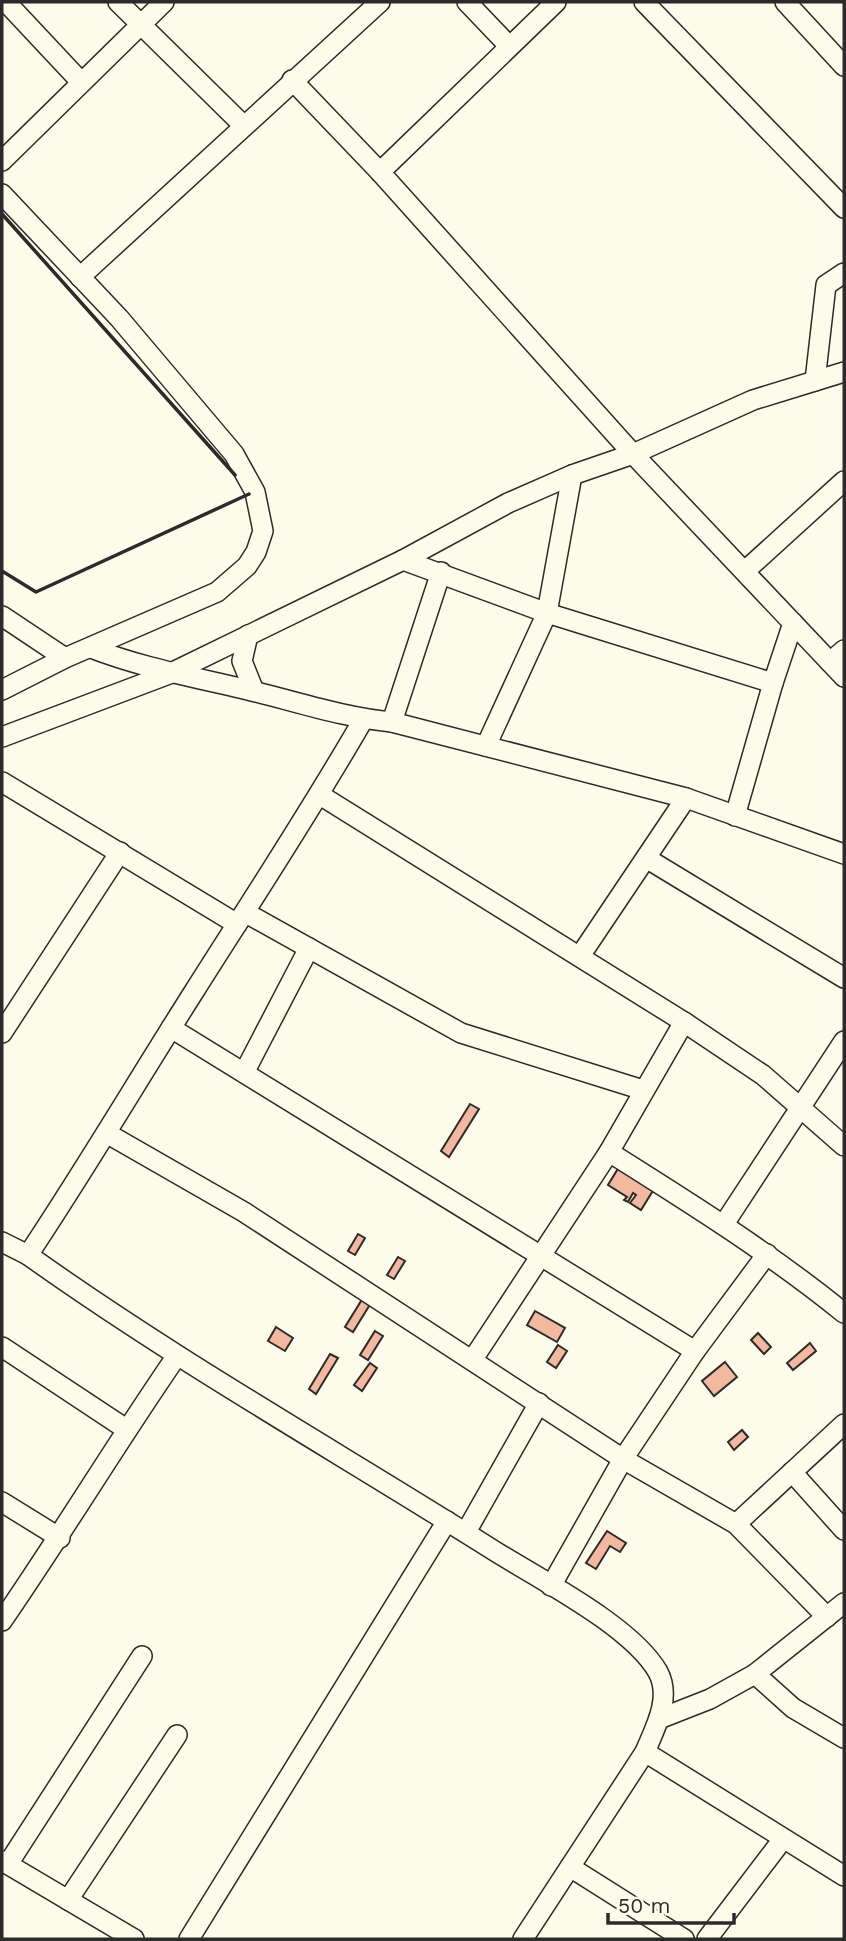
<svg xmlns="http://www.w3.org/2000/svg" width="846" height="1941" font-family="'Work Sans',sans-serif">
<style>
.building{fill:#f2b8a0;stroke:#2b2b2b;stroke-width:2}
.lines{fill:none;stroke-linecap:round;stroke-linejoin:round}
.minor-casing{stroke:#2b2b2b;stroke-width:22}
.minor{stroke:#fdfbea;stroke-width:19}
.wall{stroke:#2b2b2b;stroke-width:3.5}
</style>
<rect width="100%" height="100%" fill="#fdfbea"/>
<g class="building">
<path d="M470,1104L479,1109L449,1157L441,1151Z"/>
<path d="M619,1167L654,1189L641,1210L630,1203L636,1195L633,1193L628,1202L624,1200L627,1197L608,1185Z"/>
<path d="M358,1234L365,1238L355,1255L348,1251Z"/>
<path d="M398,1257L405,1261L394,1279L387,1275Z"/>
<path d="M366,1293L374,1298L353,1332L345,1327Z"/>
<path d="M535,1311L565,1328L557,1342L527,1325Z"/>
<path d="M276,1327L293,1338L285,1351L268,1341Z"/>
<path d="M375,1331L383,1336L368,1360L360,1355Z"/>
<path d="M758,1333L771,1347L764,1354L751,1340Z"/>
<path d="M810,1343L816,1351L793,1370L787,1363Z"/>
<path d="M558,1345L567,1351L556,1368L547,1362Z"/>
<path d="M330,1354L338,1358L316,1394L309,1389Z"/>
<path d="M725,1362L737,1377L714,1396L702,1381Z"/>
<path d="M370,1363L377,1368L362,1391L354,1385Z"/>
<path d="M742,1430L748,1437L734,1450L728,1442Z"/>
<path d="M607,1531L626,1543L620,1552L610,1546L596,1569L586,1563Z"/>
</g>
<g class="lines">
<defs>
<g id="minor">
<path d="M6,2L81,82"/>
<path d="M118,2L243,125"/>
<path d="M467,2L509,46"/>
<path d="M644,2L844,208"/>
<path d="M785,2L844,66"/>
<path d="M292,80L380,172L633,454L844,677"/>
<path d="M2,161L164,2"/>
<path d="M380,172L556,2"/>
<path d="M2,194L119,318L234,454L255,492L263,531L256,552L247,566L217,592L65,658L2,690"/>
<path d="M80,277L380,2"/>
<path d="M815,381L826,285L844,273"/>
<path d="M403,560L508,503L572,475L633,454L753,400L844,372"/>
<path d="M745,571L844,481"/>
<path d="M2,616L65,658"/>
<path d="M248,635L242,661L254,691"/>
<path d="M91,648C145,669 200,678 256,692C301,703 346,718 392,722L686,798L844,854"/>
<path d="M830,662L844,650"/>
<path d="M392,722L441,572"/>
<path d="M2,737L169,674L403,560L547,613L773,683"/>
<path d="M486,746L547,613L572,475"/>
<path d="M2,782L237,924"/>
<path d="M320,795L684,1022L763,1075L844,1146"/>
<path d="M735,816L773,683L793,623"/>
<path d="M646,858L844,978"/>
<path d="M246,913L461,1033L643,1090"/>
<path d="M580,956L686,798"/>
<path d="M171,1028L695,1351"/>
<path d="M2,1033L120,852"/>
<path d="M245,1071L309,948"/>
<path d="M108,1134L244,1212L623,1459L736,1524L827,1617"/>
<path d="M609,1152C690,1203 770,1253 844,1313"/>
<path d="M724,1224L844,1041"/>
<path d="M2,1242L28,1255C178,1362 338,1452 493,1550C539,1579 632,1626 658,1672C672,1698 655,1728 645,1752L523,1939"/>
<path d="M28,1255C86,1168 139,1078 195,990C252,900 310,812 363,720"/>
<path d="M2,1347L126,1429"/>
<path d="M473,1359L609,1152L684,1022"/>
<path d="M792,1472L844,1530"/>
<path d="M2,1502L60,1538"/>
<path d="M736,1524L844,1424"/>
<path d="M466,1532L539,1403"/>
<path d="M551,1586L623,1459L695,1351L767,1254"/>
<path d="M2,1621C62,1534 116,1444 176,1357"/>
<path d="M755,1674L793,1708L844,1738"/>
<path d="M659,1719L710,1699L755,1674L844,1603"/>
<path d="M645,1752L844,1876"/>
<path d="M2,1861L134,1939"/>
<path d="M8,1864L142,1656"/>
<path d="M570,1867L684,1939"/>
<path d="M68,1900L177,1735"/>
<path d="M189,1939L447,1521"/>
<path d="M707,1939L783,1839"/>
</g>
</defs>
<use href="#minor" class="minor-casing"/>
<use href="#minor" class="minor"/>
<g class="wall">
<path d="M2,214L235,475"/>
<path d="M2,571L36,592L249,494"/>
</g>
</g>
<rect width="846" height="1941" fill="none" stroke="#2b2b2b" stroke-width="7"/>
<path d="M608 1913v10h126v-10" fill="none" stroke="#2b2b2b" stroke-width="3.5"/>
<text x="618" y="1913" font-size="21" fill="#2b2b2b" stroke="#fdfbea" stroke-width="5" paint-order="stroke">50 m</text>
</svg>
